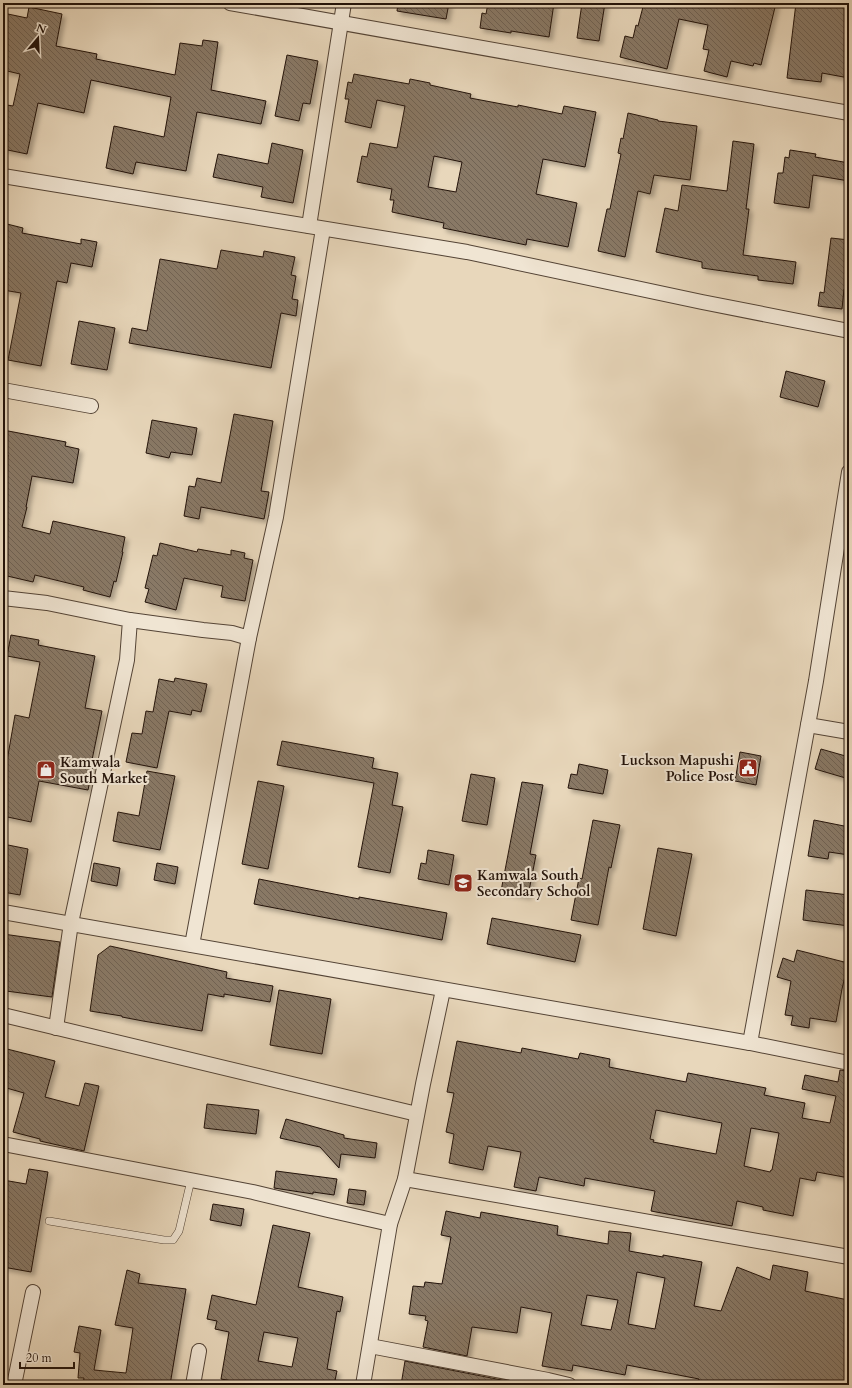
<svg xmlns="http://www.w3.org/2000/svg" width="852" height="1388" font-family="Cardo,serif">
<style>
.building{fill:url(#building-back-hatch);stroke:#23130a;fill-rule:evenodd;filter:url(#shadow)}
.lines{fill:none;stroke-linecap:round;stroke-linejoin:round}
.lane-casing{stroke:#544436;stroke-width:8}
.street-casing{stroke:#544436;stroke-width:16}
.lane{stroke:#f0e5d3;stroke-width:7}
.street{stroke:#f0e5d3;stroke-width:14}
.labels{text-anchor:middle;stroke-width:4;stroke-linejoin:round;paint-order:stroke}
.poi-label{font-size:14px;font-weight:bold;fill:#23130a;stroke:#f0e5d3;text-anchor:start}
</style>
<defs>
<pattern id="building-back-hatch" width="6" height="6" patternUnits="userSpaceOnUse"><rect width="6" height="6" fill="#897966"/><path d="M-1 5l2 2M0 0l6 6M5-1l2 2" fill="none" stroke="#706252"/></pattern>
<filter id="shadow"><feDropShadow dx="3.5" dy="3.5" stdDeviation="2" flood-color="#0004"/></filter>
</defs>
<rect width="100%" height="100%" fill="#e8d7bb"/>
<filter id="stains"><feTurbulence type="fractalNoise" baseFrequency=".005" numOctaves="4"/><feColorMatrix values="0 0 0 0 .2 0 0 0 0 .09 0 0 0 0 .02 0 0 0 .5 -.17"/></filter>
<radialGradient id="worn" r=".72"><stop offset=".6" stop-color="#630" stop-opacity="0"/><stop offset="1" stop-color="#630" stop-opacity=".3"/></radialGradient>
<g class="building">
<path d="M398,3H449L446,19L397,11Z"/>
<path d="M488,3H554L549,37L511,31V33L480,28L482,13L486,14Z"/>
<path d="M582,3H605L599,41L577,38Z"/>
<path d="M644,3H724L737,6L738,3H776L761,65L754,63L753,66L731,61L727,77L704,71L709,50L703,49L708,25L679,19L667,69L620,57L625,36L633,38L636,25L638,26Z"/>
<path d="M796,3H849V78L822,73L821,82L787,78Z"/>
<path d="M29,7L62,14L56,46L97,54L96,59L175,75L180,43L202,46L203,40L218,42L211,90L266,101L261,124L197,112L186,171L136,162L133,174L106,168L114,126L164,137L171,97L91,80L84,113L38,103L27,154L3,149V120L7,105L13,106L20,74L3,70V13L27,18Z"/>
<path d="M287,55L318,61L310,104L303,103L299,121L275,116Z"/>
<path d="M354,74L409,84L410,79L430,83V85L471,94L470,98L518,107V105L562,114L564,106L596,112L585,167L543,159L536,194L577,203L568,247L527,239L526,245L497,239L443,228L444,223L392,212L394,200H390L392,189L357,182L362,156L367,157L370,143L397,148L405,106L377,100L371,128L345,122L349,99H345L348,82L352,83ZM434,156L462,162L456,192L428,187Z"/>
<path d="M628,113L658,120V121L697,126L690,180L654,175L650,194L638,191L625,257L598,251L607,209H610L621,154L618,153L621,138L623,139Z"/>
<path d="M733,141L754,144L746,209H749L743,255L796,262L793,284L758,280V276L702,268V262L656,252L665,208L678,211L682,185L727,191Z"/>
<path d="M272,143L303,150L293,203L261,197L263,187L213,177L218,154L268,164Z"/>
<path d="M790,150L816,154L815,157L849,163V181L813,175L809,208L774,203L778,173H783L785,157L789,158Z"/>
<path d="M3,223L23,228L22,233L81,244V239L97,242L92,267L71,263L67,283L57,281L41,366L8,360L21,293L3,290Z"/>
<path d="M831,238L849,240V277L847,289H844L842,309L818,306L820,292L824,293Z"/>
<path d="M221,250L263,257L264,251L295,257L291,275L296,276L292,299L298,300L296,316L281,313L271,368L129,343L132,328L147,331L160,259L217,269Z"/>
<path d="M79,321L115,328L107,370L71,364Z"/>
<path d="M786,371L825,381L818,407L780,397Z"/>
<path d="M234,414L273,421L261,491L269,492L264,519L201,507L199,519L184,516L189,486L195,487L197,478L221,483Z"/>
<path d="M152,420L197,428L192,455L171,452L169,458L146,453Z"/>
<path d="M3,430L66,442L65,446L79,449L73,483L32,476L26,507H27L22,527L50,534L53,521L125,537L122,552H123L116,582L114,581L110,597L83,590L84,587L35,575L33,582L3,575V486L8,455L3,454Z"/>
<path d="M160,543L197,552L198,549L231,555V550L245,553L244,558L253,560L245,601L221,597L223,586L184,578L176,610L145,602L149,589L145,588L153,555L157,556Z"/>
<path d="M11,635L39,640L38,645L95,656L85,708L102,711L92,760L94,761L88,790L39,781L31,822L3,816V784L15,715L29,718L40,662L7,656Z"/>
<path d="M175,678L207,684L201,712L192,710L191,715L169,711L157,768L126,762L132,733L142,734L146,711L153,712L159,679L174,682Z"/>
<path d="M282,741L374,758L372,768L398,773L392,805L403,807L390,873L358,867L374,783L277,765Z"/>
<path d="M821,749L849,757V779L815,769Z"/>
<path d="M740,752L761,756L756,785L735,781Z"/>
<path d="M579,764L608,770L603,794L568,788L571,774L577,775Z"/>
<path d="M147,771L175,776L160,850L113,841L118,812L139,816Z"/>
<path d="M471,774L495,778L487,825L462,821Z"/>
<path d="M258,781L284,786L268,869L242,864Z"/>
<path d="M522,782L543,785L530,854L536,855L528,896L501,891Z"/>
<path d="M593,820L620,825L611,868L609,867L598,925L571,920L579,878L582,879Z"/>
<path d="M814,820L849,827V855L829,852L828,859L808,856Z"/>
<path d="M3,844L28,849L20,895L3,892Z"/>
<path d="M658,848L692,854L676,936L643,929Z"/>
<path d="M428,850L454,855L449,885L418,879L421,863L426,864Z"/>
<path d="M94,863L120,868L117,886L91,881Z"/>
<path d="M157,863L178,867L175,884L154,880Z"/>
<path d="M259,879L359,899V897L447,913L442,940L254,904Z"/>
<path d="M806,890L849,895V926L803,920Z"/>
<path d="M492,918L581,935L575,962L487,944Z"/>
<path d="M3,934L60,942L52,997L6,991L7,981H3Z"/>
<path d="M110,946L227,972L226,978L273,986L270,1002L224,994V997L208,994L202,1031L143,1021L122,1017V1016L90,1011L98,955Z"/>
<path d="M797,950L848,963L842,989L836,1022L810,1018L809,1028L791,1025L793,1016L785,1015L791,981L777,977L783,958L794,962Z"/>
<path d="M279,990L331,999L322,1054L270,1045Z"/>
<path d="M457,1041L521,1053L522,1048L578,1059L580,1053L610,1059L609,1067L686,1082L688,1073L766,1088L764,1095L805,1103L802,1118L830,1123L836,1096L802,1089L805,1075L838,1082L840,1070L849,1071V1178L817,1172L815,1181L800,1178L793,1216L763,1210V1207L737,1201L732,1226L651,1211L655,1191L585,1178L584,1186L539,1177L536,1191L514,1187L521,1152L488,1146L483,1170L449,1163L454,1134L446,1132L454,1093L447,1092ZM656,1110L722,1123L716,1154L653,1142L654,1140L650,1139ZM751,1128L779,1133L772,1170H771L770,1172L744,1166Z"/>
<path d="M3,1048L55,1061L45,1097L79,1106L85,1083L99,1086L84,1151L40,1141V1139L13,1132L24,1093L3,1087Z"/>
<path d="M207,1104L259,1110L256,1134L204,1128Z"/>
<path d="M286,1119L344,1135V1138L377,1143L375,1158L341,1154L339,1168L320,1147L280,1138Z"/>
<path d="M29,1169L48,1172L31,1272L3,1267V1180L26,1184Z"/>
<path d="M276,1171L337,1179L334,1195L313,1192V1194L274,1188Z"/>
<path d="M349,1189L366,1191L364,1205L347,1203Z"/>
<path d="M213,1204L244,1209L241,1226L210,1220Z"/>
<path d="M446,1211L480,1218L481,1212L558,1226L557,1235L608,1244L609,1231L631,1233L629,1251L663,1257V1255L702,1262L694,1306L721,1311L737,1267L770,1280L773,1265L808,1272L805,1291L848,1300L845,1316L849,1317V1370L846,1385H698L699,1379L627,1365L625,1375L573,1365L572,1371L542,1366L552,1313L521,1307L517,1333L472,1327L467,1356L423,1347L428,1321L425,1320L426,1316L409,1314L413,1286L424,1287L425,1282L442,1284L451,1237L441,1235ZM637,1272L665,1278L655,1329L628,1324ZM587,1295L618,1300L611,1330L581,1325Z"/>
<path d="M273,1225L310,1233L298,1287L343,1297L340,1312L337,1311L327,1369L337,1371L334,1385H254L221,1379L229,1332L215,1329L217,1321L207,1319L212,1295L256,1305ZM264,1332L298,1338L292,1367L258,1361Z"/>
<path d="M127,1270L140,1274L138,1283L186,1289L170,1385H83L84,1378H78L80,1353L74,1352L79,1326L101,1330L94,1370L126,1373L133,1328L115,1325Z"/>
<path d="M405,1361L527,1385H401Z"/>
</g>
<g class="lines">
<defs>
<path id="lane" d="M49,1221L164,1240H173L179,1231L191,1180"/>
<g id="street">
<path d="M230,3L849,113"/>
<path d="M3,176L467,252L702,302L849,331"/>
<path d="M309,226L344,3"/>
<path d="M3,390L91,406"/>
<path d="M3,598L47,603L130,620L127,660L71,923L56,1028"/>
<path d="M130,620L203,630L232,633L249,638L276,517L323,229"/>
<path d="M808,725L849,732"/>
<path d="M3,912L750,1043L849,1063"/>
<path d="M192,945L249,638"/>
<path d="M3,1015L417,1114"/>
<path d="M750,1043L816,681L849,472"/>
<path d="M3,1144L253,1192L328,1210L390,1224"/>
<path d="M405,1179L849,1257"/>
<path d="M370,1346L548,1380L569,1385"/>
<path d="M14,1385L33,1292"/>
<path d="M193,1385L199,1351"/>
<path d="M363,1385L390,1224L405,1179L423,1084L443,990"/>
</g>
</defs>
<use href="#lane" class="lane-casing"/>
<use href="#street" class="street-casing"/>
<use href="#lane" class="lane"/>
<use href="#street" class="street"/>
</g>
<defs>
<symbol id="civic-square" viewBox="-11 -11 22 22"><rect x="-9" y="-9" width="18" height="18" rx="4" fill="#8f2418" stroke="#f0e5d3"/><path d="M-.6-6.5H3V-4.5H.6V-3L4-1V1h2V6H-6V1h2V-1L-.6-3ZM-1.2 2.5V6h2.4V2.5Z" fill="#fff"/></symbol>
<symbol id="shop-square" viewBox="-11 -11 22 22"><rect x="-9" y="-9" width="18" height="18" rx="4" fill="#8f2418" stroke="#f0e5d3"/><path d="M-5-2.5h2.3a2.7 3.5 0 0 1 5.4 0H5L5.5 6h-11ZM-1.5-2.5h3a1.5 2.3 0 0 0-3 0Z" fill="#fff"/></symbol>
<symbol id="school-square" viewBox="-11 -11 22 22"><rect x="-9" y="-9" width="18" height="18" rx="4" fill="#8f2418" stroke="#f0e5d3"/><path d="M0-5L7-2L0 1L-7-2ZM-4 1L0 2.5L4 1V4Q0 6-4 4Z" fill="#fff"/></symbol>
</defs>
<g fill-rule="evenodd">
<use href="#civic-square" x="737" y="757" width="22" height="22"/>
<use href="#shop-square" x="35" y="759" width="22" height="22"/>
<use href="#school-square" x="452" y="872" width="22" height="22"/>
</g>
<g class="labels">
<g class="poi-label">
<text x="734" y="765" text-anchor="end">Luckson Mapushi<tspan x="734" dy="16">Police Post</tspan></text>
<text x="60" y="767">Kamwala<tspan x="60" dy="16">South Market</tspan></text>
<text x="477" y="880">Kamwala South<tspan x="477" dy="16">Secondary School</tspan></text>
</g>
</g>
<rect width="852" height="1388" fill="none" stroke="#e8d7bb" stroke-width="16"/>
<rect x="4" y="4" width="844" height="1380" fill="none" stroke="#23130a" stroke-width="2"/>
<rect x="8" y="8" width="836" height="1372" fill="none" stroke="#23130a"/>
<g transform="translate(38 38) rotate(19)" stroke="#f0e5d3" stroke-width="3" paint-order="stroke">
<path d="M0-3L7 15L0 10L-7 15Z" fill="#23130a"/>
<text y="-6" font-size="11" font-weight="bold" text-anchor="middle" fill="#23130a">N</text>
</g>
<path d="M20 1362v6h54v-6" fill="none" stroke="#23130a" stroke-width="2"/>
<text x="26" y="1362" font-size="12" fill="#23130a" stroke="#f0e5d3" stroke-width="3" paint-order="stroke">20 m</text>
<rect width="100%" height="100%" filter="url(#stains)"/>
<rect width="100%" height="100%" fill="url(#worn)"/>
</svg>
